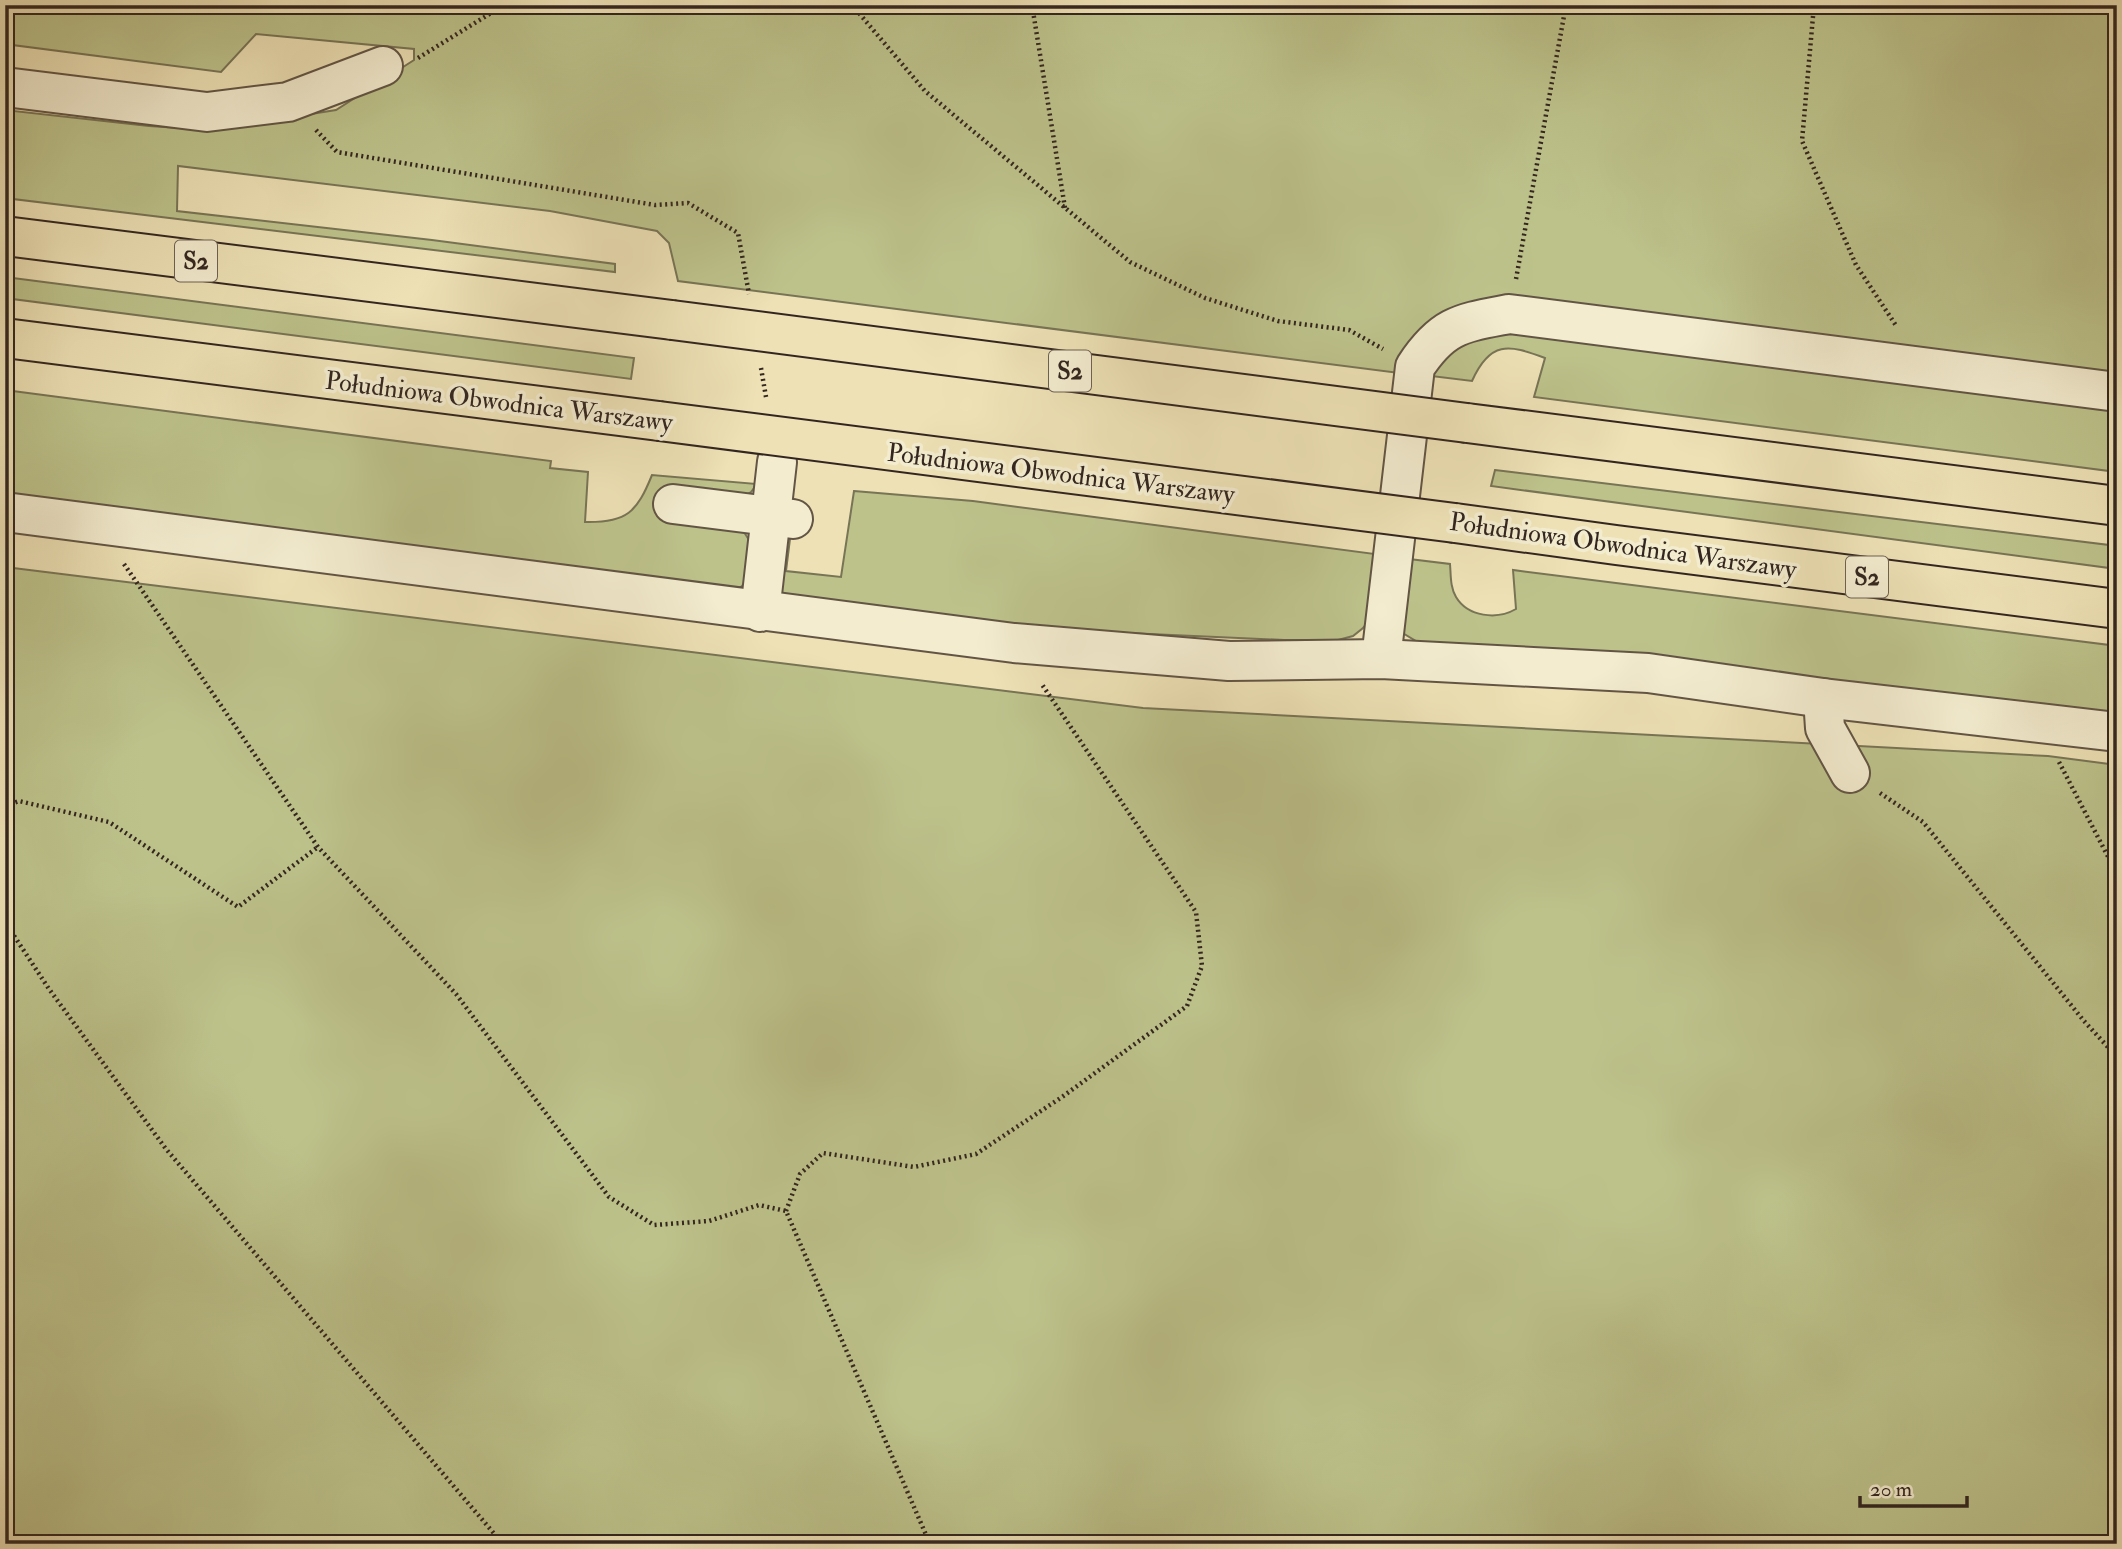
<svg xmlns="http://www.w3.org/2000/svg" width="2122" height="1549" font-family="'IM FELL Double Pica',serif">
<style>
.green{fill:#bdc28b;stroke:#787456;stroke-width:2}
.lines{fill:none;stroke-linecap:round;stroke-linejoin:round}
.minor-casing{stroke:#625545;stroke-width:42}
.highway-casing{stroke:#332620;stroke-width:42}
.path{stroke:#332620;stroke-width:4.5;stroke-dasharray:2 3.5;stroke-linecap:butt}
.minor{stroke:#f3eccf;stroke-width:38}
.highway{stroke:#ede1b5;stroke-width:38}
.highway-bridge-casing{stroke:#332620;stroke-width:42;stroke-linecap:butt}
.highway-bridge{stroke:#ede1b5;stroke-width:38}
.labels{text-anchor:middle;stroke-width:7;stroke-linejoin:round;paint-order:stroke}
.shield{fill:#f3eccf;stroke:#6d6154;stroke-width:2}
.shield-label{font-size:24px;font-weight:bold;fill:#332620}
.street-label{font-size:26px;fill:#332620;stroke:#f3eccf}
</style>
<rect width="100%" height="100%" fill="#ede1b5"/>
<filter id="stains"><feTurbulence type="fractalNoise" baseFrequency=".00286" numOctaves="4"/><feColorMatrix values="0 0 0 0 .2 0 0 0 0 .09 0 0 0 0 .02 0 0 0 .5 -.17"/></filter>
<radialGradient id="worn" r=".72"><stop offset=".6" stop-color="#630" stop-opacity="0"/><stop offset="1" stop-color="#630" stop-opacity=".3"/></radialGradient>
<g class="green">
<path d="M5,5H2117V375L1457,313L1399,373L678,281L669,243L657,231L550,211L178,166L177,211L432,240L615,264V272L5,198V110L149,126L210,130L336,110L414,60V49L256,34L221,72L5,44Z"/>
<path d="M5,277L634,358L631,379L5,298Z"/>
<path d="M1495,323L2117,403V472L1534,397L1545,358C1508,344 1490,341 1472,381L1423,375L1448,340Z"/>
<path d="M5,390L551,461L550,468L588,472L585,522C627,523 637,512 652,475L757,484L751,492L744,496L742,529L751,543V576L742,586L733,592L5,501Z"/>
<path d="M1495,470L2117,546V569L1491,486Z"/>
<path d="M854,491L973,501L1375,554L1372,616L1363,628L1353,636L1338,640H1284L1016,628L780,595L773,548L791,531L786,571L841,577Z"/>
<path d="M1401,558L1450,564C1451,575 1450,587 1456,597C1468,617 1497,620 1516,609L1513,570L2117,646V722L1427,645L1416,641L1401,632Z"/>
<path d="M5,567L1143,708L2048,756L2117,765V1544H5Z"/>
</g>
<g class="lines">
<defs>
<g id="minor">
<path d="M5,87L207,112L288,102L383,66"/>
<path d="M673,504L793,519"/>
<path d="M5,512L1014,643L1229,661L1381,659L1648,673L1823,698L2117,732"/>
<path d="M760,612L777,462"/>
<path d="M1381,659L1415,367C1443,324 1462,323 1509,314L2117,392"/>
<path d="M1823,698L1825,728L1850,773"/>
</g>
<g id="highway">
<path d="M5,236L672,320"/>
<path d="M5,338L659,421"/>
<path d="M1467,423L2117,506"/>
<path d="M1455,523L1616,545L2117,609"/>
</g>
</defs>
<use href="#minor" class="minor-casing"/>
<use href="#highway" class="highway-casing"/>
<g class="path">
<path d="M852,5L925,91L1130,262L1205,298L1278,321L1349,330L1383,349"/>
<path d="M1032,5L1065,208"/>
<path d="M1814,5L1802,141L1856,265L1897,327"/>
<path d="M418,58L504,5"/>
<path d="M316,130L337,152L655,205L688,203L738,233L749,294"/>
<path d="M1516,279L1566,5"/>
<path d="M761,368L766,397"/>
<path d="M124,564L318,847L456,994L609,1197L654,1225L709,1221L759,1205L786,1211L930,1544"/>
<path d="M2059,762L2117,874"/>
<path d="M1880,793L1923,822L2084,1021L2117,1057"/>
<path d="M5,806L19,801L109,822L238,907L318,847"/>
<path d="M5,922L49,989L166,1149L503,1544"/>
<path d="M786,1211L800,1174L823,1153L914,1167L976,1154L1062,1097L1187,1006L1202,966L1196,912L1041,683"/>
</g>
<use href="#minor" class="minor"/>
<use href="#highway" class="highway"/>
<defs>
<g id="highway-bridge">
<path d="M672,320L1467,423"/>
<path d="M659,421L1455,523"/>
</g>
</defs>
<use href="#highway-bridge" class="highway-bridge-casing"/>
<use href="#highway-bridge" class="highway-bridge"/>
</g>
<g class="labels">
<g class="shield">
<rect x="175" y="240.5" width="42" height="41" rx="5"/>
<rect x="1049" y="350.5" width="42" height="41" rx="5"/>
<rect x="1846" y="556.5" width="42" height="41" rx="5"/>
</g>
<g class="shield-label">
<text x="196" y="269">S2</text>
<text x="1070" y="379">S2</text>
<text x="1867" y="585">S2</text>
</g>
<g class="street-label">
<text transform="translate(499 401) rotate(7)" y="9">Południowa Obwodnica Warszawy</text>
<text transform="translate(1061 473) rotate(7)" y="9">Południowa Obwodnica Warszawy</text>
<text transform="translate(1623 545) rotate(8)" y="9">Południowa Obwodnica Warszawy</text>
</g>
</g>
<rect width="2122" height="1549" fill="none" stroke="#ede1b5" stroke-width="28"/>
<rect x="7" y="7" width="2108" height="1535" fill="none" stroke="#332620" stroke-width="3.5"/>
<rect x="14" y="14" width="2094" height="1521" fill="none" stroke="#332620" stroke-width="2"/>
<path d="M1860 1496v10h107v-10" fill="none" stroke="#332620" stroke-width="3.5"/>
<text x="1870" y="1496" font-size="21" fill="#332620" stroke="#f3eccf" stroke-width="5" paint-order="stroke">20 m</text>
<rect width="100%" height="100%" filter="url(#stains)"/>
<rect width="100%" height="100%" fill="url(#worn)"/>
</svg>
